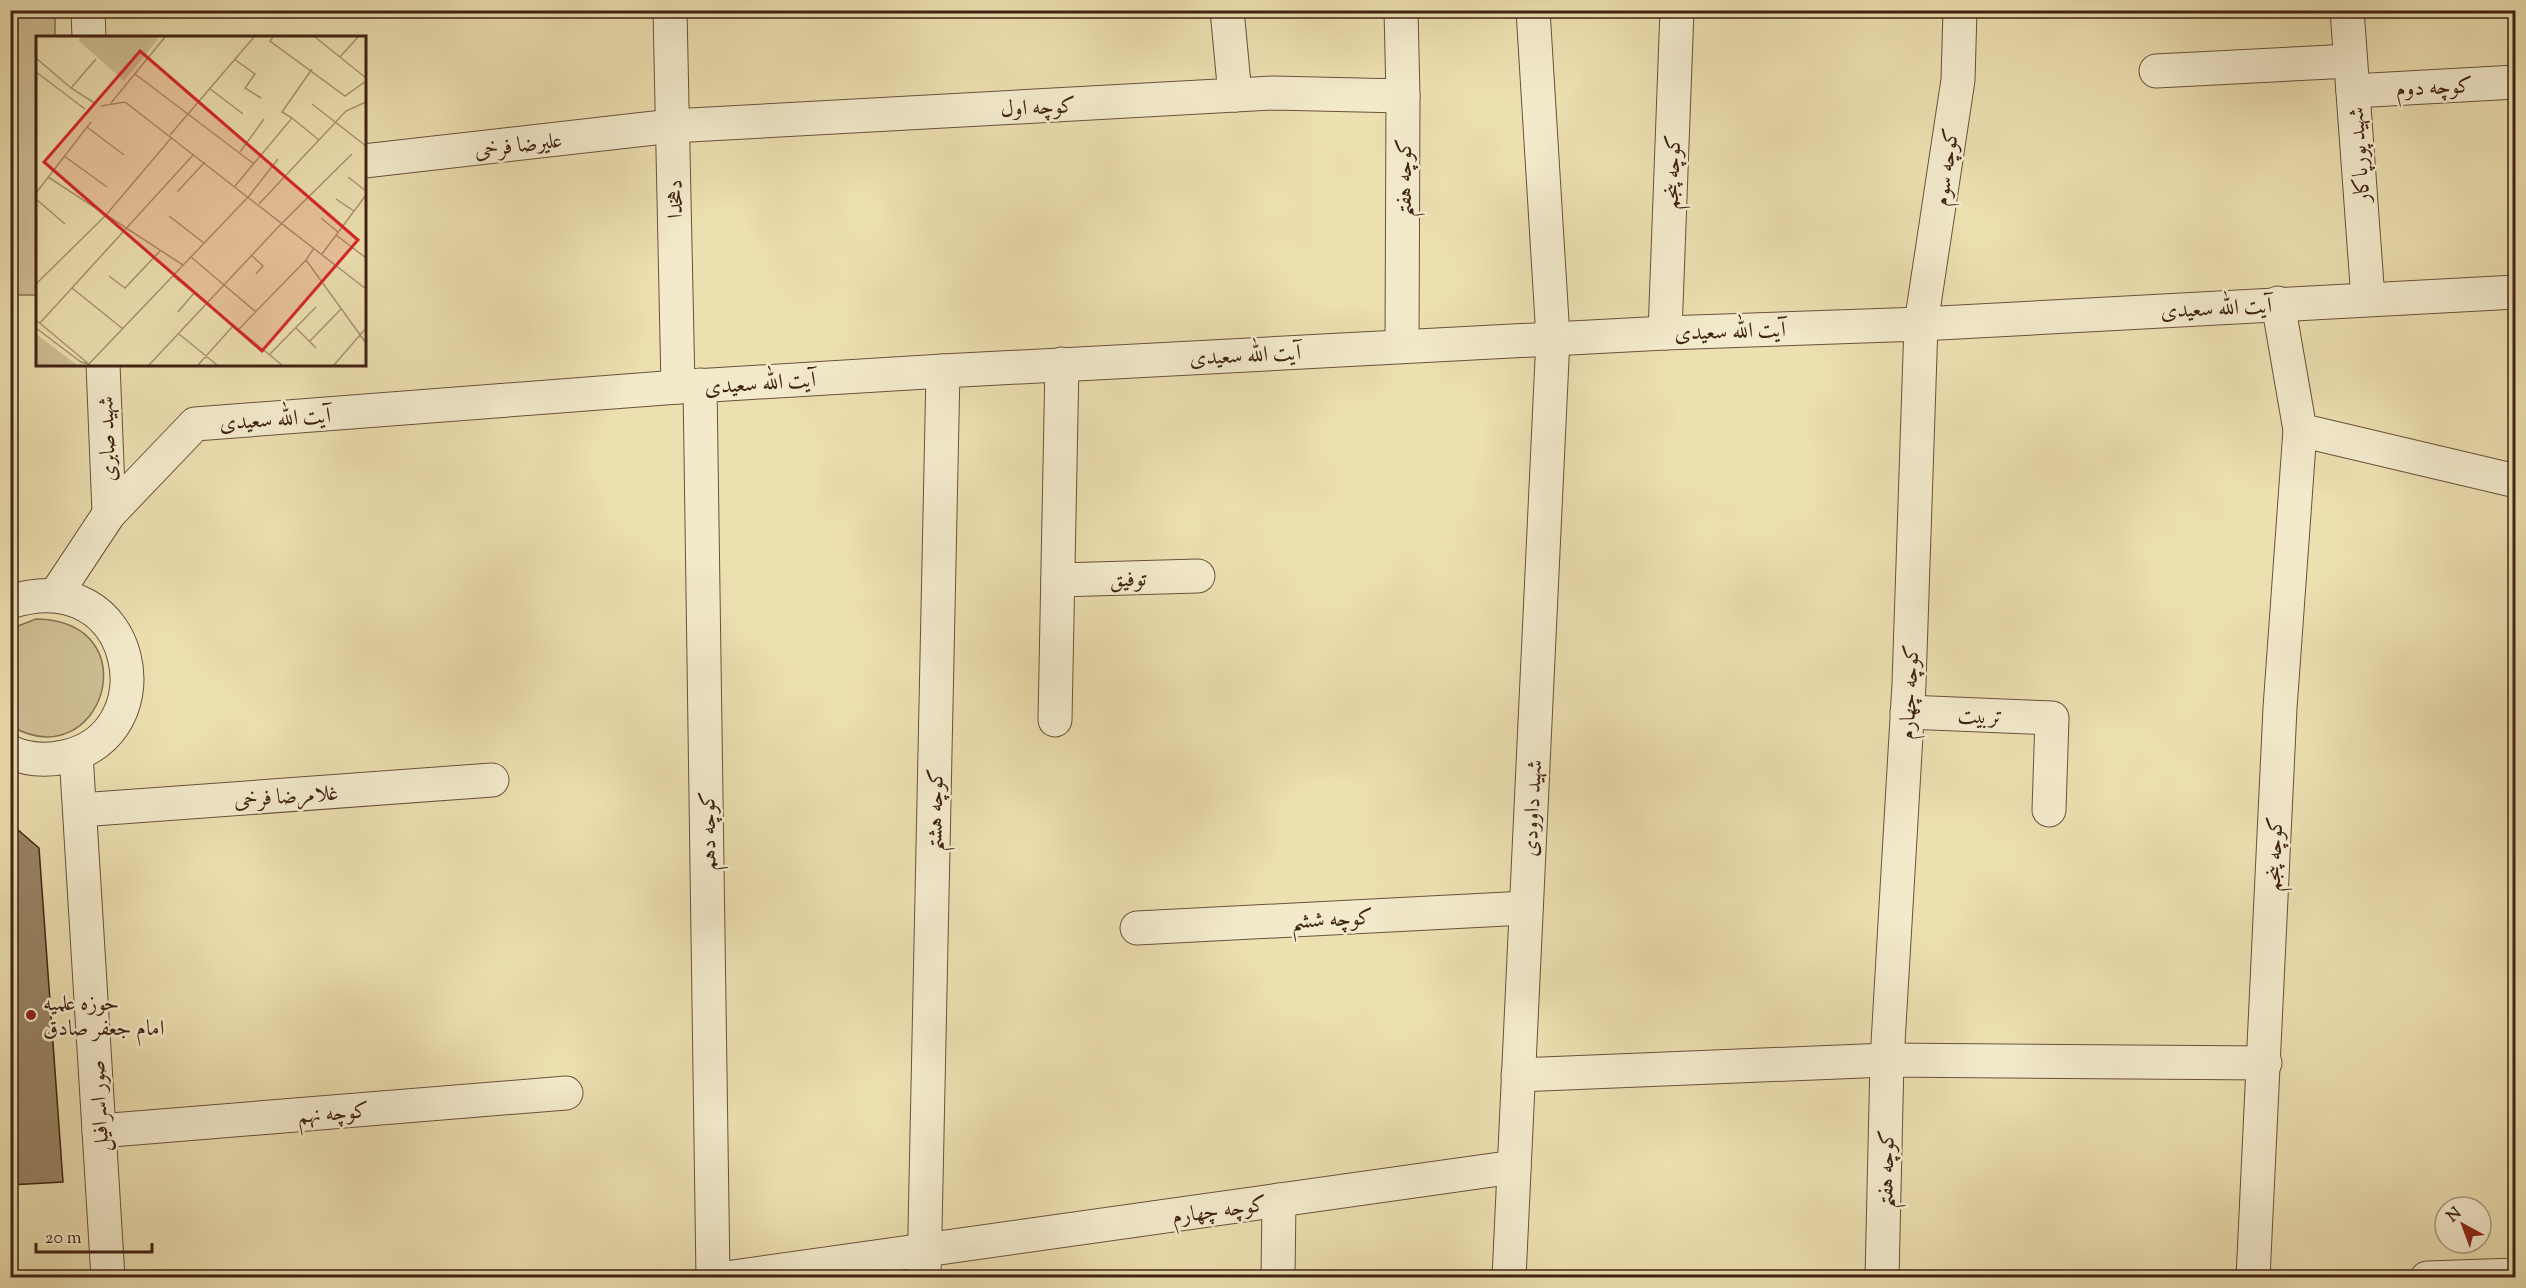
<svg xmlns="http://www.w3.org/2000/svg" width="2526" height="1288" font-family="'Sorts Mill Goudy',Amiri,serif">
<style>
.green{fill:#cfbf95;stroke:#887054;stroke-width:1.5}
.building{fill:#998465;stroke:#402214;stroke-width:1.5}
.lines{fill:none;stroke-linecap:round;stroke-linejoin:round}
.minor-casing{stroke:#6b513b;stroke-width:35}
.minor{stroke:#f3eacc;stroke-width:33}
.poi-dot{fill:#8f2418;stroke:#f3eacc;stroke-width:2}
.labels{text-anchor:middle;stroke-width:5;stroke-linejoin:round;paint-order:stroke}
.street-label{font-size:22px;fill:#402214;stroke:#f3eacc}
.poi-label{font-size:22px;fill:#402214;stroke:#f3eacc;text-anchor:start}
.inset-road{fill:none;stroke:#a79372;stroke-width:1.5}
.view{fill:#d62828;fill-opacity:0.15;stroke:#d62828;stroke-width:3}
.inset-edge{fill:none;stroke:#402214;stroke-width:3}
</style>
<rect width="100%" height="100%" fill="#ecdfb0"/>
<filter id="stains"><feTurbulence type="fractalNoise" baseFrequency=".00333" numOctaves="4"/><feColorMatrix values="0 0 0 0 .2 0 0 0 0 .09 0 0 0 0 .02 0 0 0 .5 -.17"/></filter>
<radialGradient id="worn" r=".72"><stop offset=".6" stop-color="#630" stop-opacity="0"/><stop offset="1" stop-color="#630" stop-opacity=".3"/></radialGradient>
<g class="green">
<path d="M11,10L55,11V37L38,38L37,295H11Z"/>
<path d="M36,619C152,621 102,779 11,726V631L18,626Z"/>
</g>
<path class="building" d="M10,823L39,848L63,1182L10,1185Z"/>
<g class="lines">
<defs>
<g id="minor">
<path d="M88,10L89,38"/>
<path d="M670,10L678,387"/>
<path d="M1227,10L1235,95"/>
<path d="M1401,10L1403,96L1402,346"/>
<path d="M2347,10L2368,299"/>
<path d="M2156,71L2350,61"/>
<path d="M2353,91L2516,82"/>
<path d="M364,161L672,126L1273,93L1403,96"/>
<path d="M2278,303L2300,430L2516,481"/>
<path d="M1665,333L1677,10"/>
<path d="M103,364L109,514"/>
<path d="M700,385L713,1278"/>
<path d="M1058,580L1198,576"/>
<path d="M56,594L109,514L195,424L678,387L943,371L1665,333L1921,324L2516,292"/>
<path d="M10,602C137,561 169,735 64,757C46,761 28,760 10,752"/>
<path d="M1907,712L2052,718L2049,810"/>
<path d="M1055,720L1062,364"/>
<path d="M76,754L108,1278"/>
<path d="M80,810L492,780"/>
<path d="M1137,928L1526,908"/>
<path d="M1518,1075L1887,1060L2265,1063"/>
<path d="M99,1131L566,1093"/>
<path d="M726,1278L1514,1167"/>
<path d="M924,1278L943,371"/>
<path d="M1278,1278L1279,1200"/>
<path d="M1509,1278L1553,338L1533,10"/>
<path d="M1882,1278L1887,1060L1909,684L1921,324L1958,80L1960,10"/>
<path d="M2253,1278L2280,708L2300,430"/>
<path d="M2427,1278L2516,1275"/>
</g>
</defs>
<use href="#minor" class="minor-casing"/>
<use href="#minor" class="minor"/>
</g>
<circle class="poi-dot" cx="31" cy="1015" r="6"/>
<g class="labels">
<g class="street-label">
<text transform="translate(2434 86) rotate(-3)" y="8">کوچه دوم</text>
<text transform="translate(1038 106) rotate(-3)" y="8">کوچه اول</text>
<text transform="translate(518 144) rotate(-7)" y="8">علیرضا فرخی</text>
<text transform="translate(2358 155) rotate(-94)" y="8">شهید پورپاکار</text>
<text transform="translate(1945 167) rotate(-82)" y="8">کوچه سوم</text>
<text transform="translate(1671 172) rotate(-88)" y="8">کوچه پنجم</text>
<text transform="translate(1403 178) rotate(-90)" y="8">کوچه هفتم</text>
<text transform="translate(674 199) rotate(-91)" y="8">دهخدا</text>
<text transform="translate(2216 307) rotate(-3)" y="8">آیت الله سعیدی</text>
<text transform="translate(1730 330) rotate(-2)" y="8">آیت الله سعیدی</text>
<text transform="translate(1245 354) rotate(-3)" y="8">آیت الله سعیدی</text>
<text transform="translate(760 382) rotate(-4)" y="8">آیت الله سعیدی</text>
<text transform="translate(275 418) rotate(-4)" y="8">آیت الله سعیدی</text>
<text transform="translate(106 439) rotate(-92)" y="8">شهید صابری</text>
<text transform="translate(1128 578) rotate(-2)" y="8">توفیق</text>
<text transform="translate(1908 692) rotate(-87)" y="8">کوچه چهارم</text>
<text transform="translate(1980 715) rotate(2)" y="8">تربیت</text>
<text transform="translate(286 795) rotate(-4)" y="8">غلامرضا فرخی</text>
<text transform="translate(1531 808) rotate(-87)" y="8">شهید داوودی</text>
<text transform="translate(934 810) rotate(-89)" y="8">کوچه هشتم</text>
<text transform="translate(707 831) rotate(-91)" y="8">کوچه دهم</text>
<text transform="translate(2273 854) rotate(-88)" y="8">کوچه پنجم</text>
<text transform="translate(1332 918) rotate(-3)" y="8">کوچه ششم</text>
<text transform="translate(98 1106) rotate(-93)" y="8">صور اسرافیل</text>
<text transform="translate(333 1112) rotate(-5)" y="8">کوچه نهم</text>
<text transform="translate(1885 1169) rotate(-89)" y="8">کوچه هفتم</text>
<text transform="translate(1219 1209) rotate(-8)" y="8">کوچه چهارم</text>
</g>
<g class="poi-label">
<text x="43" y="1010">حوزه علمیه<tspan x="43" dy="25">امام جعفر صادق</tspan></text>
</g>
</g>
<g transform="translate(36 36)">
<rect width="330" height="330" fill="#ecdfb0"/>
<path d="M46,1H119L122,3L88,45L42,4ZM0,298L41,329H0Z" fill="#cfbf95"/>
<path class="inset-road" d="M237,1L234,5L309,60L330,45M279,1L330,42M304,21L322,1M0,22L35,52L60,68M198,23L219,38L209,52L225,62M0,36L49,73M99,38L218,128M35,52L60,23M173,52L207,78M75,67L129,1M276,68L330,110M65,70L89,66L330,253M256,82L246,76L276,33M51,91L88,119M134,99L218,1M204,116L228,83M28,120L71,151M12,141L147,229M312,141L330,155M199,150L256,82L283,104M141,156L169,126M0,157L55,86M0,163L29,188M300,163L318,175M223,168L310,75L330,66M133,180L168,207M285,182L302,196M300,199L330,222M278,212L270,224L330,307M286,218L330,159M215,219L227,230L220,238M155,221L220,276M73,240L89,252L125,214M137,240L246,329M0,248L70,179L136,101M36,252L87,293M142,276L158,257M0,284L54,329M4,287L158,118M0,292L45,326L53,328M260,292L280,312M202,294L270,224M143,298L181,329M273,306L305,273M233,319L280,271M52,329L213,160L242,123M113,329L246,187L316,118M162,329L197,290M298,329L330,292"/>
<path class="view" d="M104,15L322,204L226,315L8,126Z"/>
<rect width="330" height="330" class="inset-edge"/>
</g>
<rect width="2526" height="1288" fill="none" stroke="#ecdfb0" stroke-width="36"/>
<rect x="12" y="12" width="2502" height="1264" fill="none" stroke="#402214" stroke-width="3"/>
<rect x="18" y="18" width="2490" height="1252" fill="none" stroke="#402214" stroke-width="1.5"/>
<g transform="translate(2463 1225) rotate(319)"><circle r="28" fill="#f3eacc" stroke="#ab9a82" stroke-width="1.5"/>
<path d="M0-4.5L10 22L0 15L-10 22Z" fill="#8f2418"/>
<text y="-9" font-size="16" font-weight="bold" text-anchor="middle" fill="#402214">N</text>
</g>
<path d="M36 1243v9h116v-9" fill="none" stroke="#402214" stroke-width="3"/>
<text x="45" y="1243" font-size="18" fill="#402214" stroke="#f3eacc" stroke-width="4.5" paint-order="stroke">20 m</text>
<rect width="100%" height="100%" filter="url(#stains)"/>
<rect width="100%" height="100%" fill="url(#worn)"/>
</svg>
